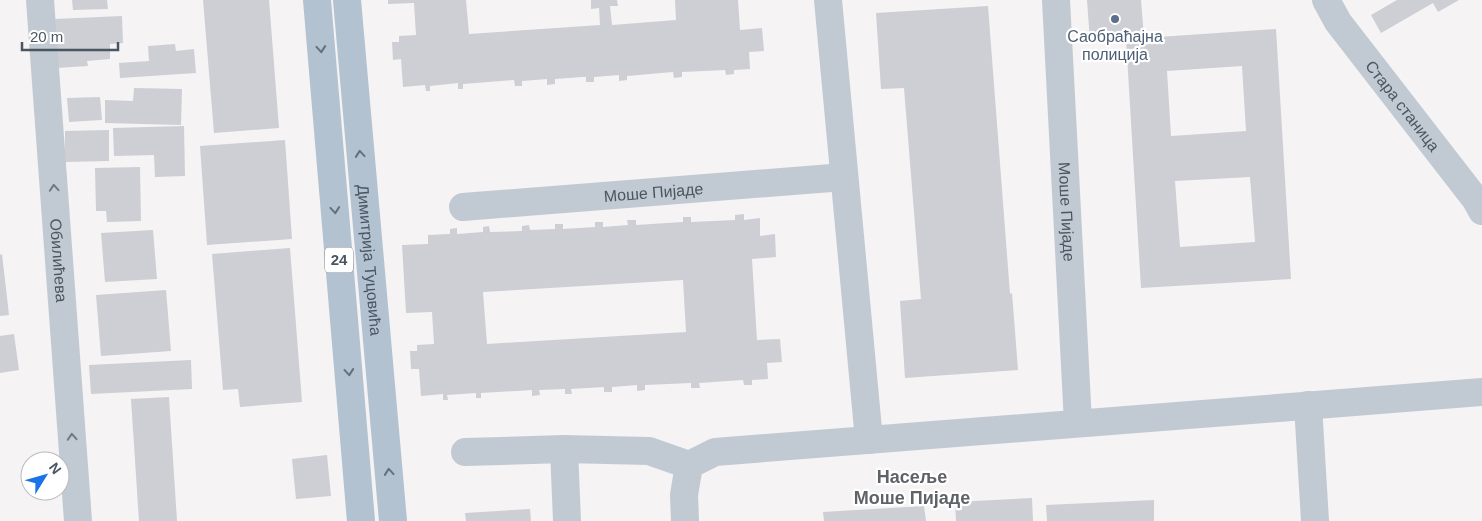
<svg xmlns="http://www.w3.org/2000/svg" width="1482" height="521" font-family="Arial,sans-serif">
<style>
.building{fill:#cdcfd5;fill-rule:evenodd}
.lines{fill:none;stroke-linecap:round;stroke-linejoin:round}
.minor{stroke:#c1cad2;stroke-width:28}
.major{stroke:#b3c2d1;stroke-width:28}
.oneway{stroke:#64717d}
.oneway2{stroke:#6e7983}
.service-dot{fill:#5c6f8a;stroke:#fff;stroke-width:2}
.labels{text-anchor:middle;stroke-width:4.5;stroke-linejoin:round;paint-order:stroke}
.shield{fill:#fff;stroke:#808990;stroke-width:1}
.shield-label{font-size:15px;font-weight:bold;fill:#4a5661}
.service-label{font-size:16px;fill:#4e5e75;stroke:#fff}
.street-label{font-size:16px;fill:#4a5661;stroke:#fff}
.neighbourhood-label{font-size:18px;font-weight:bold;fill:#5f6368;stroke:#fff}
</style>
<rect width="100%" height="100%" fill="#f5f3f3"/>
<g class="building">
<path d="M72,0H107L108,9L73,10Z"/>
<path d="M203,0H269L279,128L214,133Z"/>
<path d="M388,0H466L469,34L600,25L599,8L591,9V0H617L618,6H610L612,25L676,20L675,0H738L740,30L762,28L764,51L749,52L750,69L734,70V74L726,75L725,70L682,72V77L674,78L673,72L627,76V80L619,81V75L594,77V82H586V77H582L555,79V84L547,85V79L522,81V86H515L514,80L463,84V89H458V83L430,86V91H426L425,85L403,87L401,59L393,60L392,42H399V36L416,35L414,3L388,4Z"/>
<path d="M1087,0H1141L1144,38L1276,29L1291,279L1141,288L1126,39L1090,41ZM1242,66L1246,131L1171,136L1167,71ZM1250,177L1255,242L1180,247L1175,181Z"/>
<path d="M1397,0H1459L1438,12L1433,3L1381,33L1371,15Z"/>
<path d="M988,6L1010,294L1012,293L1018,370L905,378L900,301L921,299L904,88L881,89L876,13Z"/>
<path d="M122,16L123,43L110,44V59L87,61L88,66L57,68L55,19Z"/>
<path d="M175,44L176,51L194,49L196,73L120,78L119,63L149,61L148,46Z"/>
<path d="M134,88L182,89L181,125L105,123V100L133,101Z"/>
<path d="M100,97L102,120L69,122L67,98Z"/>
<path d="M184,126L185,176L155,177L154,155L114,156L113,128Z"/>
<path d="M109,130V161L65,162V131Z"/>
<path d="M285,140L292,239L207,245L200,146Z"/>
<path d="M140,167L141,221L107,222L106,211H96L95,168Z"/>
<path d="M744,214V220L760,218V236L775,234L776,257L752,259L757,340L780,339L782,362L767,363L768,379L752,380V385H744L743,380L699,383L700,388H691V383L645,385V390L637,391V385L612,387V392H604V387L571,389L572,394H565V389L539,390L540,395L532,396V390L481,393V398H476V393L447,395L448,400H443V394L421,396L419,369H411L410,351H417V345L434,344L432,312L406,313L402,245L428,244V235L450,234V229L457,228V234L483,232V227L489,226L490,232L522,231V226L529,225L530,230L555,229V224H563V229L595,227V222H603V227L628,225L627,220H636V225L683,222V217H691V222L735,220V215ZM683,280L686,332L487,344L483,292Z"/>
<path d="M153,230L157,279L105,282L101,233Z"/>
<path d="M290,248L302,402L240,407L238,389L223,390L212,254Z"/>
<path d="M2,254L9,315L0,316V255Z"/>
<path d="M166,290L171,351L101,356L96,295Z"/>
<path d="M14,334L19,370L0,373V336Z"/>
<path d="M191,360L192,389L91,394L89,365Z"/>
<path d="M169,397L177,521H139L131,399Z"/>
<path d="M327,455L331,496L296,499L292,459Z"/>
<path d="M1032,498L1033,521H956L955,502Z"/>
<path d="M1154,500V521H1047L1046,505Z"/>
<path d="M924,506L926,521H824L823,512Z"/>
<path d="M530,509L531,521H466L465,513Z"/>
</g>
<g class="lines">
<g class="minor">
<path id="s1" d="M40,0L78,521"/>
<path d="M828,0L869,440"/>
<path id="s2" d="M1056,0L1078,423"/>
<path id="s3" d="M1326,0L1338,22L1476,200L1482,211"/>
<path id="s4" d="M463,207L844,177"/>
<path d="M1308,405L1315,521"/>
<path d="M564,449L567,521"/>
<path d="M465,452L564,449L649,451L689,465"/>
<path d="M685,521L684,495L689,465L715,452L1482,392"/>
</g>
<g class="major">
<path d="M317,0L361,521"/>
<path id="s5" d="M347,0L393,521"/>
</g>
</g>
<defs><path id="oneway-chevron" d="M-2-3.5L2.5 0L-2 3.5" fill="none" stroke-width="1.6" stroke-linecap="round" stroke-linejoin="round" transform="scale(1.25)"/></defs>
<g class="oneway">
<use href="#oneway-chevron" transform="translate(321 49) rotate(85)"/>
<use href="#oneway-chevron" transform="translate(360 154) rotate(-95)"/>
<use href="#oneway-chevron" transform="translate(335 210) rotate(85)"/>
<use href="#oneway-chevron" transform="translate(349 372) rotate(85)"/>
<use href="#oneway-chevron" transform="translate(389 472) rotate(-95)"/>
</g>
<g class="oneway2">
<use href="#oneway-chevron" transform="translate(54 188) rotate(-94)"/>
<use href="#oneway-chevron" transform="translate(72 437) rotate(-94)"/>
</g>
<circle class="service-dot" cx="1115" cy="19" r="5"/>
<g class="labels">
<rect class="shield" x="325" y="247.5" width="28" height="25" rx="4"/>
<g class="shield-label">
<text x="339" y="265">24</text>
</g>
<g class="service-label">
<text x="1115" y="42">Саобраћајна<tspan x="1115" dy="18">полиција</tspan></text>
</g>
<g class="street-label">
<text dy="6" stroke="none"><textPath href="#s3" startOffset="131">Стара станица</textPath></text>
<text dy="6" stroke="none"><textPath href="#s4" startOffset="191">Моше Пијаде</textPath></text>
<text dy="6" stroke="none"><textPath href="#s2" startOffset="212">Моше Пијаде</textPath></text>
<text dy="6" stroke="none"><textPath href="#s5" startOffset="261">Димитрија Туцовића</textPath></text>
<text dy="6" stroke="none"><textPath href="#s1" startOffset="261">Обилићева</textPath></text>
</g>
<g class="neighbourhood-label">
<text x="912" y="483">Насеље<tspan x="912" dy="21">Моше Пијаде</tspan></text>
</g>
</g>
<g transform="translate(45 476) rotate(53)"><circle r="24" fill="#ffffff" stroke="#b7bbc0"/>
<path d="M0-4L9 19L0 12L-9 19Z" fill="#1a73e8"/>
<text y="-8" font-size="14" font-weight="bold" text-anchor="middle" fill="#4a5661">N</text>
</g>
<path d="M22 42v8h96v-8" fill="none" stroke="#4a5661" stroke-width="2.5"/>
<text x="30" y="42" font-size="15" fill="#4a5661" stroke="#ffffff" stroke-width="4" paint-order="stroke">20 m</text>
</svg>
